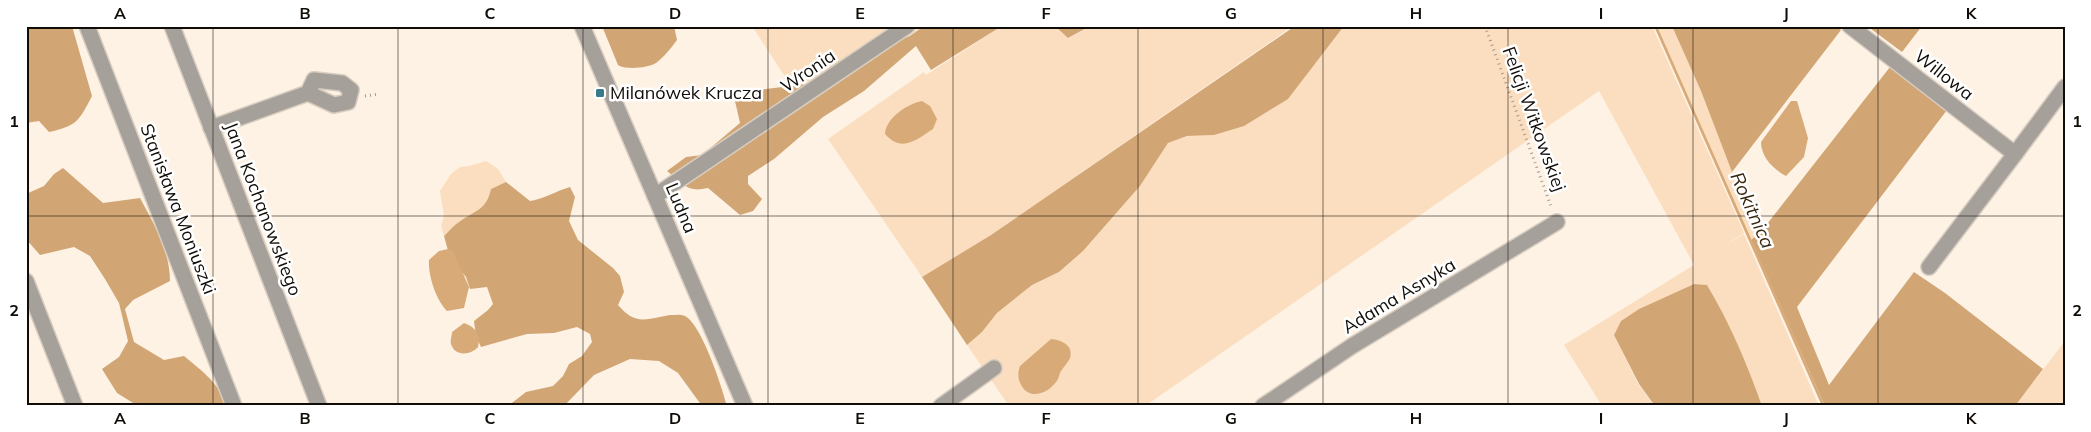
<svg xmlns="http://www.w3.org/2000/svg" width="2091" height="432" font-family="Mulish,sans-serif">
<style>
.green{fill:#fbdebf}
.forest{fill:#d2a674}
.water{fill:#d7aa78}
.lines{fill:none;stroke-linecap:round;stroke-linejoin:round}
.minor-casing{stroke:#d8cdc1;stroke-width:18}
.path{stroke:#a2998f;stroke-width:3;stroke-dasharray:1 4;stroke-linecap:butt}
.minor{stroke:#a6a09a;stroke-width:15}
.grid{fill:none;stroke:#100c07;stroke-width:1;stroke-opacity:0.55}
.poi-dot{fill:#38798b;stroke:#fff;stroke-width:2}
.labels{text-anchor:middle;stroke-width:5;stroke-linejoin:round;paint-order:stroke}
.street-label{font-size:18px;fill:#100c07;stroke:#fff}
.poi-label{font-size:18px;fill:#100c07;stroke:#fff;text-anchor:start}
.water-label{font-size:19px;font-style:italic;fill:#3a2710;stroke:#fff}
.neatline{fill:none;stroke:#100c07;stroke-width:2}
.grid-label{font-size:16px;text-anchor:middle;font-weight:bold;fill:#100c07}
</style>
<rect width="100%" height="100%" fill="#fef2e5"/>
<g class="green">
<path d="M752,26H924L910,36H903L804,106Z"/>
<path d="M1002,26H1055L1069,38L1090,26H1293L991,235L922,277L828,139L924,72L926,75Z"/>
<path d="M1344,26H1652L1744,233L1724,246L1744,234L1819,406H1762C1747,364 1730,323 1707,285L1694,284L1639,309L1621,321L1614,335L1638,384L1655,406H1602L1564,345L1694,265L1599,91L1145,406H1009L967,345L982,332L997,313L1032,285L1059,272L1083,251L1140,186L1168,143L1187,136L1214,135L1288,99Z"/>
<path d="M1657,26H1672L1701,91L1732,172L1763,228L1751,240Z"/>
<path d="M486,161L498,169L506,182L491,189C486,211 475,210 459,222C454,225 449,231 444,236L441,226L444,216L440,191L451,174L460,167L469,166Z"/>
<path d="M2065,341V406H2015Z"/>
</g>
<g class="forest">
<path d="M26,26H72L92,96C79,121 77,126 49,132L39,121L26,123Z"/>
<path d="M602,26H674L677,40C671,48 664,57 656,63C649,68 624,70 618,65Z"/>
<path d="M924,26H1002L931,70L916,46L864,91L823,117L774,159L748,176V184L762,199L753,211L740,215L708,188C687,193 683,184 667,171L686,157L702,155L740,123L735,101L749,91L806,84L839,61L910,36Z"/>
<path d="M1055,26H1090L1068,38Z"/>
<path d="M1295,26H1344L1288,99L1244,126L1214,135L1187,136L1168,143L1140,186L1083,251L1059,272L1032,285L997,313L982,332L967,345L922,277L991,235Z"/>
<path d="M1672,26H1837L1841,30L1732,172L1701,91Z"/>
<path d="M1867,26H1922L1902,52Z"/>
<path d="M1890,67L1947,110L1797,307L1829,385L1914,272L1945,293L2043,369L2015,406H1825L1751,240L1764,228Z"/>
<path d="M63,168L103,203L140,198C154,224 170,251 170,281L133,300L125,309L134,342L164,360L184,356C202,371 219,383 227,406H138L117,393L102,369L119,357L128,341L119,303L105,279L90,256L74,247L40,255L26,239V194L44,186L54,174Z"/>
<path d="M506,182L530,201C544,199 556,191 570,187L575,197L569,221L578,240L613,268L620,276L624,292L618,305C636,326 646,319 670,315C675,315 681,314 685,316C702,325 722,387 727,406H702L678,373L659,361L630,359L594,375L564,406H508L526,392L553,386L563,376L569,364L582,356L592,342L590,334L577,327L554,333L527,334L481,347L476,336L474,321L488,310L493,304L487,287L470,289L466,277L450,258L444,236C449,231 454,225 459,222C475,210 486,211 491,189Z"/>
<path d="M1694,284L1707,285C1730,323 1747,364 1762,406H1655L1639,384L1614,335L1621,321L1639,309Z"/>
</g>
<g class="water">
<path d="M1654,26H1657L1825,406H1822Z"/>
<path d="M922,101L930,106L937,119L933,129C916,140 902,153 885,134C886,118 907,104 922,101Z"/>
<path d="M1791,101H1797L1808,138L1804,157L1786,176C1773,169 1761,157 1761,142Z"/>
<path d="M448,249L453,251L469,287L464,308L447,311C436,300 428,276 429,260L439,251Z"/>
<path d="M464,323C476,327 481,335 478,347C471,355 455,357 451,344C450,341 452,335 452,332Z"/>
<path d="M1051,339C1061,340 1074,345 1070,358C1068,362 1064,367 1061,371C1059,374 1059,379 1056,382C1049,392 1032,400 1023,388C1018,381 1017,374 1020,366Z"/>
</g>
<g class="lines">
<defs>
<g id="minor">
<path d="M87,26L234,406"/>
<path d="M172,26L319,406"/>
<path d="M582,26L745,406"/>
<path d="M1850,26L2015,154L2065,87"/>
<path d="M211,128L308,93L334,105L348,102L351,90L342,83L314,80L308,93"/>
<path d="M655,196L907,26"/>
<path d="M1929,267L2015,154"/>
<path d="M26,281L75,406"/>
<path d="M941,406L994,368"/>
<path d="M1263,406L1352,346L1557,222"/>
</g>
</defs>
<use href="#minor" class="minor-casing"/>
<g class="path">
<path d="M1485,26L1552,209"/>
<path d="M365,96L379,94"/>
</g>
<use href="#minor" class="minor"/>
</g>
<path class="grid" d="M213,26V406M398,26V406M583,26V406M768,26V406M953,26V406M1138,26V406M1323,26V406M1508,26V406M1693,26V406M1878,26V406M26,216H2065"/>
<rect class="poi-dot" x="595" y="88" width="10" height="10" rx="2.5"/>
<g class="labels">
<g class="street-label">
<text transform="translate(808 71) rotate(-34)" y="6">Wronia</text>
<text transform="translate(1944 75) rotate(38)" y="6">Willowa</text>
<text transform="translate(1534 119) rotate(70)" y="6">Felicji Witkowskiej</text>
<text transform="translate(681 208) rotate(67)" y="6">Ludna</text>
<text transform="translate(178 209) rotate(69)" y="6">Stanisława Moniuszki</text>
<text transform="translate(263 209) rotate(69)" y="6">Jana Kochanowskiego</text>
<text transform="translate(1399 296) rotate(-31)" y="6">Adama Asnyka</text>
</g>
<g class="poi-label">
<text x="610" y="99">Milanówek Krucza</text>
</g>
<g class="water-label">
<text transform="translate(1753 210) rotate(66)" y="7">Rokitnica</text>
</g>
</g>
<rect width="2091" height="432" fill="none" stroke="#ffffff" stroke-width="55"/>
<rect x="28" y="28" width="2036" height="376" class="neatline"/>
<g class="grid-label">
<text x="120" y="19">A</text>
<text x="305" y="19">B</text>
<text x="490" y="19">C</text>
<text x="675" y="19">D</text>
<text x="860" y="19">E</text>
<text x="1046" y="19">F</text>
<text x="1231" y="19">G</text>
<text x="1416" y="19">H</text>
<text x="1601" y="19">I</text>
<text x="1786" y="19">J</text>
<text x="1971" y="19">K</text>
<text x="14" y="127">1</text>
<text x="2077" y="127">1</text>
<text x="14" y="316">2</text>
<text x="2077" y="316">2</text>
<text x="120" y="424">A</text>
<text x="305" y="424">B</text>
<text x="490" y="424">C</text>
<text x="675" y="424">D</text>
<text x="860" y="424">E</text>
<text x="1046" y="424">F</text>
<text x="1231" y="424">G</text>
<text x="1416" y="424">H</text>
<text x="1601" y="424">I</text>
<text x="1786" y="424">J</text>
<text x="1971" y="424">K</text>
</g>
</svg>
